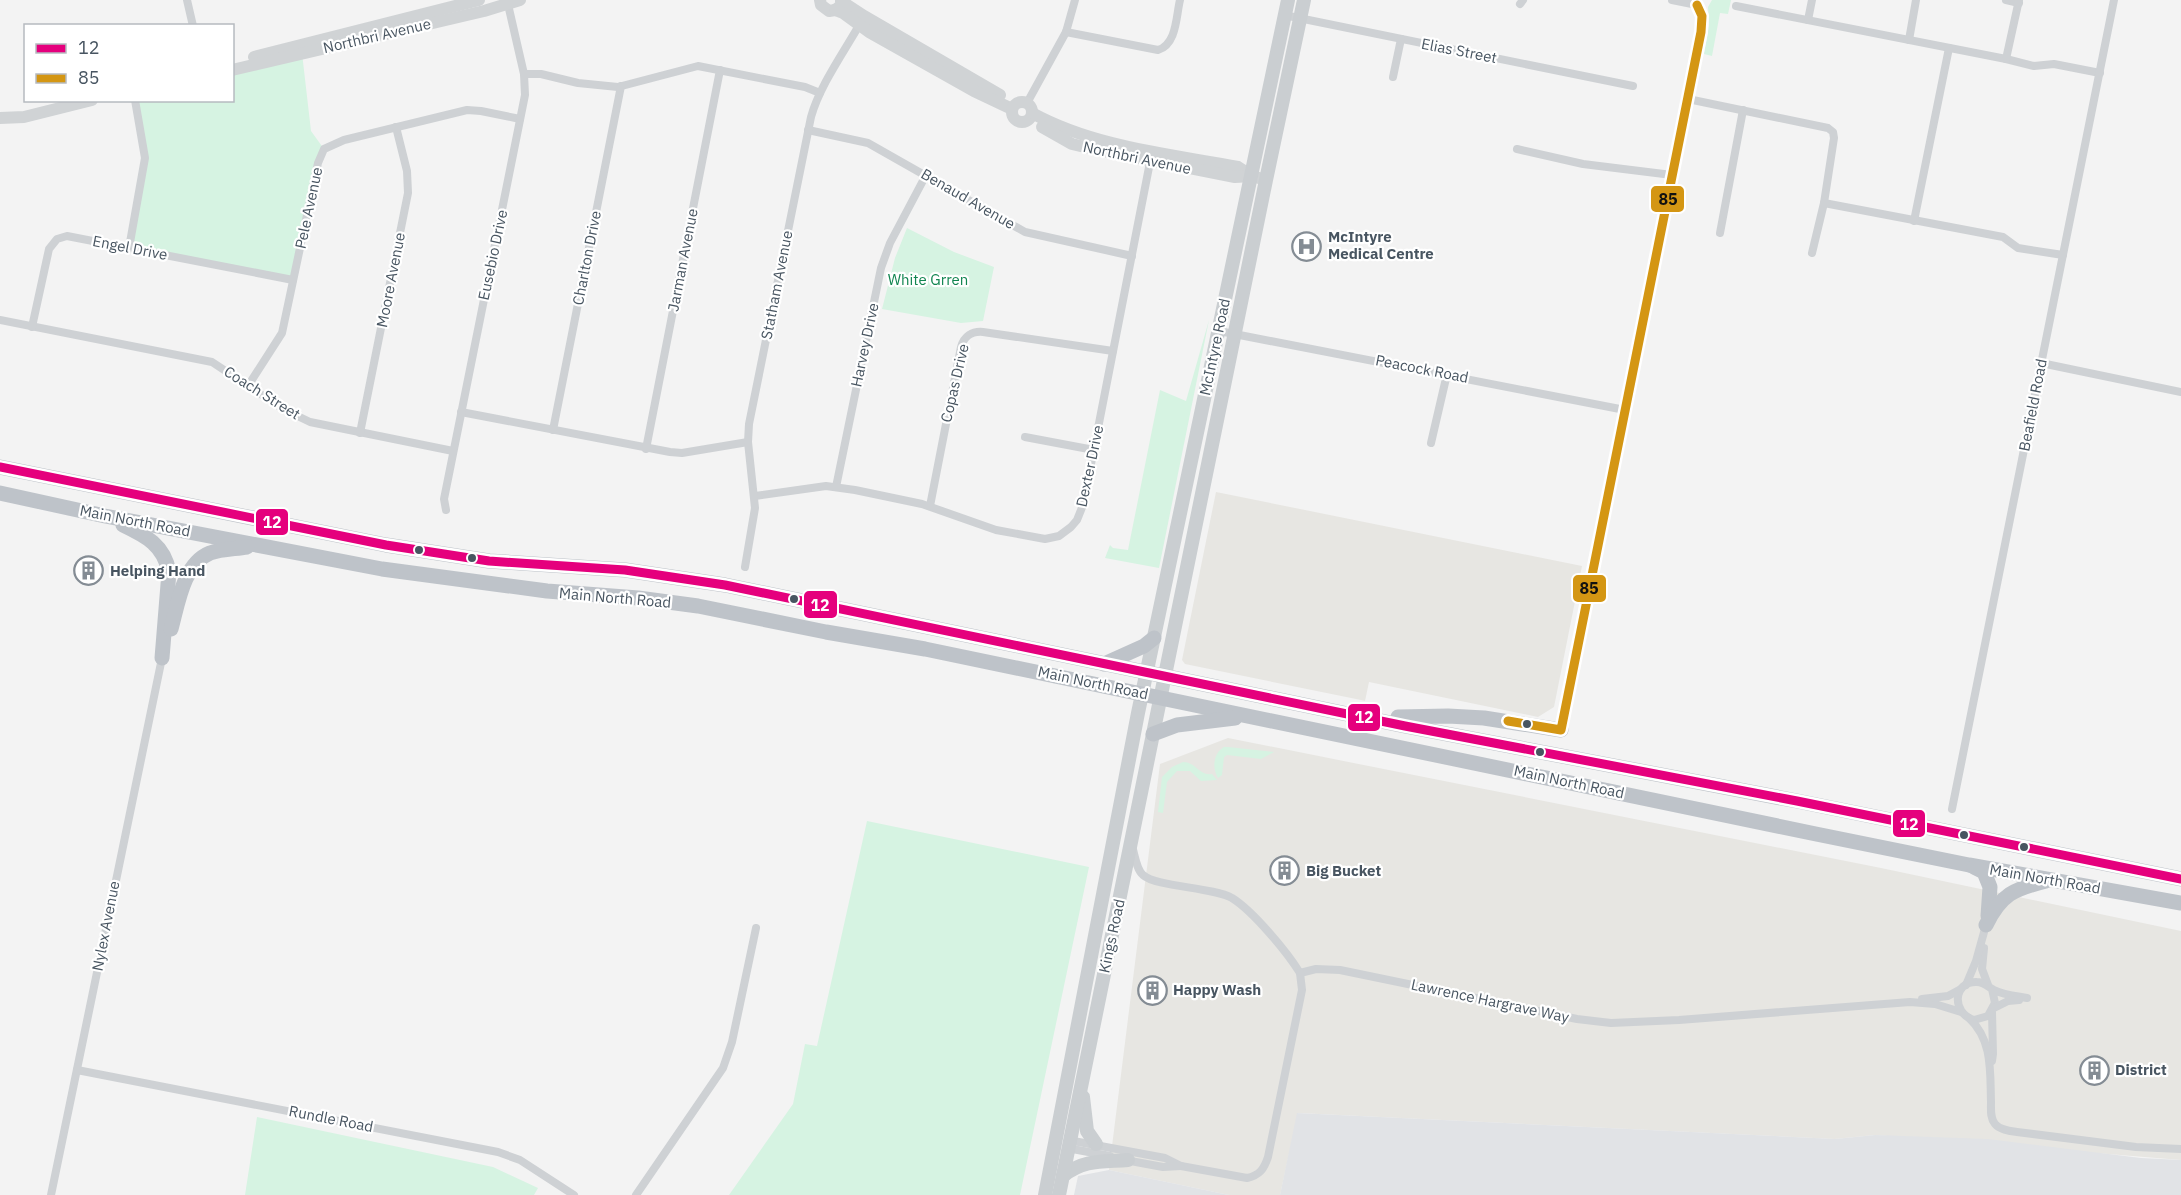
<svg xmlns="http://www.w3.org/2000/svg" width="2181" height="1195" font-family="'IBM Plex Sans',sans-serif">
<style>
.commercial{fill:#e7e6e2}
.airport{fill:#e1e3e6}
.green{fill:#d6f3e2}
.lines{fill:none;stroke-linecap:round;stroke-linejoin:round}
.street{stroke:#ced1d4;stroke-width:8}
.secondary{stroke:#d0d3d5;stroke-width:12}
.primary{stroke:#caced1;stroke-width:14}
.highway{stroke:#bec3c9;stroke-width:15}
.bus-1-casing{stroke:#fff;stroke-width:14}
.bus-2-casing{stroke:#fff;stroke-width:14}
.bus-1{stroke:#e5007d;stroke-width:9}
.bus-2{stroke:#d49613;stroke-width:9}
.bus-dot{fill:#485561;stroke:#fff;stroke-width:2}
.labels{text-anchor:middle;stroke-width:4.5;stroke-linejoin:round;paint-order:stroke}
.street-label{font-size:15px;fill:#485561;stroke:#fff}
.poi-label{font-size:15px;font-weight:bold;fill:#485561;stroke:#fff;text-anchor:start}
.park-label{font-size:15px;fill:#118550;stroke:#fff}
.line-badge{stroke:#fff;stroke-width:2}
.badge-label{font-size:16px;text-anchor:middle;font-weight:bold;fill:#fff}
.pale-badge-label{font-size:16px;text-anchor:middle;font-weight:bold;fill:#111}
</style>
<rect width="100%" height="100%" fill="#f3f3f3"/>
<g class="commercial">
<path d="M1216,492L1582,566L1554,707L1538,717L1369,682L1365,701L1361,700L1185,664L1182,660Z"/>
<path d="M1228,738L1881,868L2181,931V1160L1875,1135L1835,1139L1298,1113L1280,1195H1229L1109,1170L1160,764Z"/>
</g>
<g class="airport">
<path d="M1297,1113L1835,1139L1875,1135L1988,1139L2141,1158L2181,1160V1195H1280Z"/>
<path d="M1109,1170L1229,1195H1074L1078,1176Z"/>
</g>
<g class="green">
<path d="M1712,0H1731L1728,14L1720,13L1712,56L1704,54L1709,25L1708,7Z"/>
<path d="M302,53L311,131L324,149L293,280L129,248L144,167L135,101L232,100L233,70Z"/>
<path d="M907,228L954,252L994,267L983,321L961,323L882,309L895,258Z"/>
<path d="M1209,320L1159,568L1105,558L1110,545L1113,548L1128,550L1160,390L1186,401Z"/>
<path d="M1224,747H1228L1274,752L1261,759L1227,755L1224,757L1222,775L1218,778C1212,769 1213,753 1224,747Z"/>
<path d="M1183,762C1196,762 1199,776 1212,774L1217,780L1201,781L1190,771H1177L1167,782L1163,813L1158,812L1162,777L1172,767Z"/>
<path d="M867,821L1089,867L1020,1195H729L793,1104L805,1044L817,1046Z"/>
<path d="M257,1117L493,1167L538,1188L534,1195H245Z"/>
</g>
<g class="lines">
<g class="street">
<path d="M187,0L193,26"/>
<path d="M1672,0L1697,5"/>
<path d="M2006,0L2019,3"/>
<path d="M1520,4L1523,0"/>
<path d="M1736,6L2006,59L2034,66L2054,64L2100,73"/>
<path d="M1284,15L1633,86"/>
<path d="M1808,20L1812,0"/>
<path d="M1066,32L1158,50C1177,44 1176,16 1180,0"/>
<path d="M1909,40L1916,0"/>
<path d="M2006,59L2019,0"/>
<path d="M524,74H541L578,83L618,87L698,66L805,87L820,93"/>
<path d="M1393,77L1401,39"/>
<path d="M1688,99L1828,128L1833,132L1834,138L1824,203L1812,253"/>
<path d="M1027,103L1066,32L1075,0"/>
<path d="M808,130L868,143L1025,232L1132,256"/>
<path d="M1517,149L1583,164L1672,175"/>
<path d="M1824,203L2003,237L2018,248L2063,255"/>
<path d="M1914,221L1949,48"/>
<path d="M1720,233L1743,110"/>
<path d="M129,248L145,158L135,100"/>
<path d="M0,320L212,362L283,409L310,422L453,451"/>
<path d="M32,327L49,249L57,239L67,236L293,280"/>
<path d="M1219,331L1625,410"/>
<path d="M2041,363L2181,392"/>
<path d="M248,386L282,333L318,163L324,149L344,140L467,110L481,111L520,119"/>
<path d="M461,412L670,452L682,453L748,442"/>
<path d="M553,430L621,86"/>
<path d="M360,433L408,193L407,171L396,127"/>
<path d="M1025,437L1094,450"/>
<path d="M1431,443L1447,374"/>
<path d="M646,449L720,70"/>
<path d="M836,487L881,268L890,243L926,175"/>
<path d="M755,496L826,486L855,490L922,504L996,530L1045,539L1059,536L1071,527L1077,520L1083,505L1151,157"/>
<path d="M930,506L961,347C964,336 972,331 983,332L1113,351"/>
<path d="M446,510L444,499L525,95L524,74L507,0"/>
<path d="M745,567L755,508L748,442L749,424L811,117C820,85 844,52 861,22"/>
<path d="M1561,730L1701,32L1702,16L1697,5"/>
<path d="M1952,809L2114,0"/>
<path d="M1132,846C1135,855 1136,869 1143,875C1156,887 1212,887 1232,898C1253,911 1287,952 1300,973L1316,969L1340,970L1577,1019L1611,1023L1679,1020L1910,1002L1935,1004L1961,1012"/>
<path d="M1984,948L1982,969L1988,985"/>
<path d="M1966,985L1976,961L1986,925"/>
<path d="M1992,989L1995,1003L1988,1016L1974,1020C1951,1013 1953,981 1977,982C1984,982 1988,987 1994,990C2004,995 2016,996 2027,998"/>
<path d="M1922,999L1948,996L1961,989"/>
<path d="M1994,1008L2008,1001L2019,1000"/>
<path d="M1992,1012L1993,1054L1992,1061"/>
<path d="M1969,1018C1993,1040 1990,1072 1991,1102C1991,1110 1990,1118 1995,1124C2000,1130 2010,1131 2017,1132L2136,1147L2181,1149"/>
<path d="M77,1070L498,1152L520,1160L574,1195"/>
<path d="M1068,1140L1165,1158L1181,1166L1247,1178C1260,1175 1264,1169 1268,1157L1302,990L1300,973"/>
<path d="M1067,1148L1110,1156"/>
<path d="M1125,1160L1163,1167L1181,1166"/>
<path d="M51,1195L162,658"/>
<path d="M636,1195L723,1068L732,1042L756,928"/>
</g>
<g class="secondary">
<path d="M820,0L821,5L829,11L835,10L839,7"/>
<path d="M841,1L864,16L1000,95"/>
<path d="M835,10L843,13L869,32L974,91L1012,109"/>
<path d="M254,57L479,0"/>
<path d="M232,70L484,11L520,0"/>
<circle cx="1022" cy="112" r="10"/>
<path d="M1032,113C1094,147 1169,154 1238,167L1252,176L1266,180"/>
<path d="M0,118L24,117L92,100"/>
<path d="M1042,127L1072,144L1089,148L1235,177L1252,176"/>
</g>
<g class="primary">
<path d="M1083,1097L1087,1131L1096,1144"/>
<path d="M1063,1176C1084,1159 1103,1162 1128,1160"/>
<path d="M1045,1195L1138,713L1288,0"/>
<path d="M1059,1195L1266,180L1304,0"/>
</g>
<g class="highway">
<path d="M0,467L386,545L489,561L625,570L725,585L1405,726L1797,801L2181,879"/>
<path d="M0,493L105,516L382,569L547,591L638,598L698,606L826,632L925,649L1816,834L1969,865L2181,903"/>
<path d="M123,525C146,536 164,545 169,572L162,658"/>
<path d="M171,629C178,604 183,564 210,553C221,549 235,549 247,547"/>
<path d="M1104,664L1144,646L1154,638"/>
<path d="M1398,717L1448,716L1484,718L1561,730"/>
<path d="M1153,734L1177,725L1235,718"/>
<path d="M1974,867L1984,872L1990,887L1988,916"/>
<path d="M1986,925C2001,894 2014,889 2046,881"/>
</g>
<defs>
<path id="bus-1" d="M0,467L386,545L489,561L625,570L725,585L1405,726L1797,801L2181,879"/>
<path id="bus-2" d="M1508,721L1561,730L1701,32L1702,16L1697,5"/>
</defs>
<use href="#bus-1" class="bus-1-casing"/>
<use href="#bus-2" class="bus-2-casing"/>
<use href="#bus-1" class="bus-1"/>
<use href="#bus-2" class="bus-2"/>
</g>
<defs>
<symbol id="hospital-ring" viewBox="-11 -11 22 22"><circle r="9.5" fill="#fff" stroke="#848c94" stroke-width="1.5"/><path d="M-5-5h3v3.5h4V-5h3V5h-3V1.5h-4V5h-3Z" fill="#848c94"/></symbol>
<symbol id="building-ring" viewBox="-11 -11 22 22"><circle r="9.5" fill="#fff" stroke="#848c94" stroke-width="1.5"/><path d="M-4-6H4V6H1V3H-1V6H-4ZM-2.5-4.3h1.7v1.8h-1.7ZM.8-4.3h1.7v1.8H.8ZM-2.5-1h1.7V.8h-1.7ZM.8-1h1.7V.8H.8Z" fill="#848c94"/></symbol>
</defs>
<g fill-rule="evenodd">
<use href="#hospital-ring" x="1290" y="230" width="33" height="33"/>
<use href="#building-ring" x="72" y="554" width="33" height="33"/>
<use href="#building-ring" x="1268" y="854" width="33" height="33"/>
<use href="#building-ring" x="1136" y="974" width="33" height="33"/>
<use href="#building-ring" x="2078" y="1054" width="33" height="33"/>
</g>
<g class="bus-dot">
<circle cx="419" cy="550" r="5"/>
<circle cx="472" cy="558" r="5"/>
<circle cx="794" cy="599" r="5"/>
<circle cx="1527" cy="724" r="5"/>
<circle cx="1540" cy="752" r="5"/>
<circle cx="1964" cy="835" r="5"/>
<circle cx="2024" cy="847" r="5"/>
</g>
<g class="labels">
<g class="street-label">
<text transform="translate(377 36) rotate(-13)" y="5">Northbri Avenue</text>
<text transform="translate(1459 51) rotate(11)" y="5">Elias Street</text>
<text transform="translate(1137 158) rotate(12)" y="5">Northbri Avenue</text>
<text transform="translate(968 199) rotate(30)" y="5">Benaud Avenue</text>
<text transform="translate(309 208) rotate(-78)" y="5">Pele Avenue</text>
<text transform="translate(130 248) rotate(11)" y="5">Engel Drive</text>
<text transform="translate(493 255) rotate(-78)" y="5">Eusebio Drive</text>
<text transform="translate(587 258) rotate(-79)" y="5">Charlton Drive</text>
<text transform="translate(683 260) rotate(-79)" y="5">Jarman Avenue</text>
<text transform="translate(391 280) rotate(-79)" y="5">Moore Avenue</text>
<text transform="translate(777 285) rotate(-79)" y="5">Statham Avenue</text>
<text transform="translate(865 345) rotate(-78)" y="5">Harvey Drive</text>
<text transform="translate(1215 347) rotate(-78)" y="5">McIntyre Road</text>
<text transform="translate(1422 369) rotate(11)" y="5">Peacock Road</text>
<text transform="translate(955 383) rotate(-77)" y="5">Copas Drive</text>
<text transform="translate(262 393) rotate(32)" y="5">Coach Street</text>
<text transform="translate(2033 405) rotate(-79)" y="5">Beafield Road</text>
<text transform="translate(1090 466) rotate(-78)" y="5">Dexter Drive</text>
<text transform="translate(135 521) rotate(11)" y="5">Main North Road</text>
<text transform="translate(615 598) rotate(5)" y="5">Main North Road</text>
<text transform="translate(1093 683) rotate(12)" y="5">Main North Road</text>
<text transform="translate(1569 782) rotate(12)" y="5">Main North Road</text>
<text transform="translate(2045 879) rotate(10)" y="5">Main North Road</text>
<text transform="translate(106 926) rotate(-79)" y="5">Nylex Avenue</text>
<text transform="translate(1112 936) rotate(-78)" y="5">Kings Road</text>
<text transform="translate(1490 1001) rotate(12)" y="5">Lawrence Hargrave Way</text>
<text transform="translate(331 1119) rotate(11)" y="5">Rundle Road</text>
</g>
<g class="poi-label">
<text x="1328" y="242">McIntyre<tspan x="1328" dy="17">Medical Centre</tspan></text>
<text x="110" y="576">Helping Hand</text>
<text x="1306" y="876">Big Bucket</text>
<text x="1173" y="995">Happy Wash</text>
<text x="2115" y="1075">District</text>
</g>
<g class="park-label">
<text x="928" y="285">White Grren</text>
</g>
</g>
<g class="line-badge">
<rect x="1650" y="185" width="35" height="28" rx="6" fill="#d49613"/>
<rect x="255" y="508" width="34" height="28" rx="6" fill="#e5007d"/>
<rect x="1572" y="574" width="35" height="29" rx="6" fill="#d49613"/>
<rect x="803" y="590" width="35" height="29" rx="6" fill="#e5007d"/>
<rect x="1347" y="703" width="34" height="29" rx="6" fill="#e5007d"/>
<rect x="1892" y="809" width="34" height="29" rx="6" fill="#e5007d"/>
</g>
<g class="badge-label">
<text x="272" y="528">12</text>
<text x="820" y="611">12</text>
<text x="1364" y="723">12</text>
<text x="1909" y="830">12</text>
</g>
<g class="pale-badge-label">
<text x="1668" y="205">85</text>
<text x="1589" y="594">85</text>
</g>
<rect x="24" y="24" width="210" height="78" fill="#ffffff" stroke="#b6bbc0" stroke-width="1.5"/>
<rect x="36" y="44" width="30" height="9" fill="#e5007d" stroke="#b6bbc0" stroke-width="1.5"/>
<text x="78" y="54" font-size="18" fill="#485561">12</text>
<rect x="36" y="74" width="30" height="9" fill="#d49613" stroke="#b6bbc0" stroke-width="1.5"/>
<text x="78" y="84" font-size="18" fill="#485561">85</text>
</svg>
